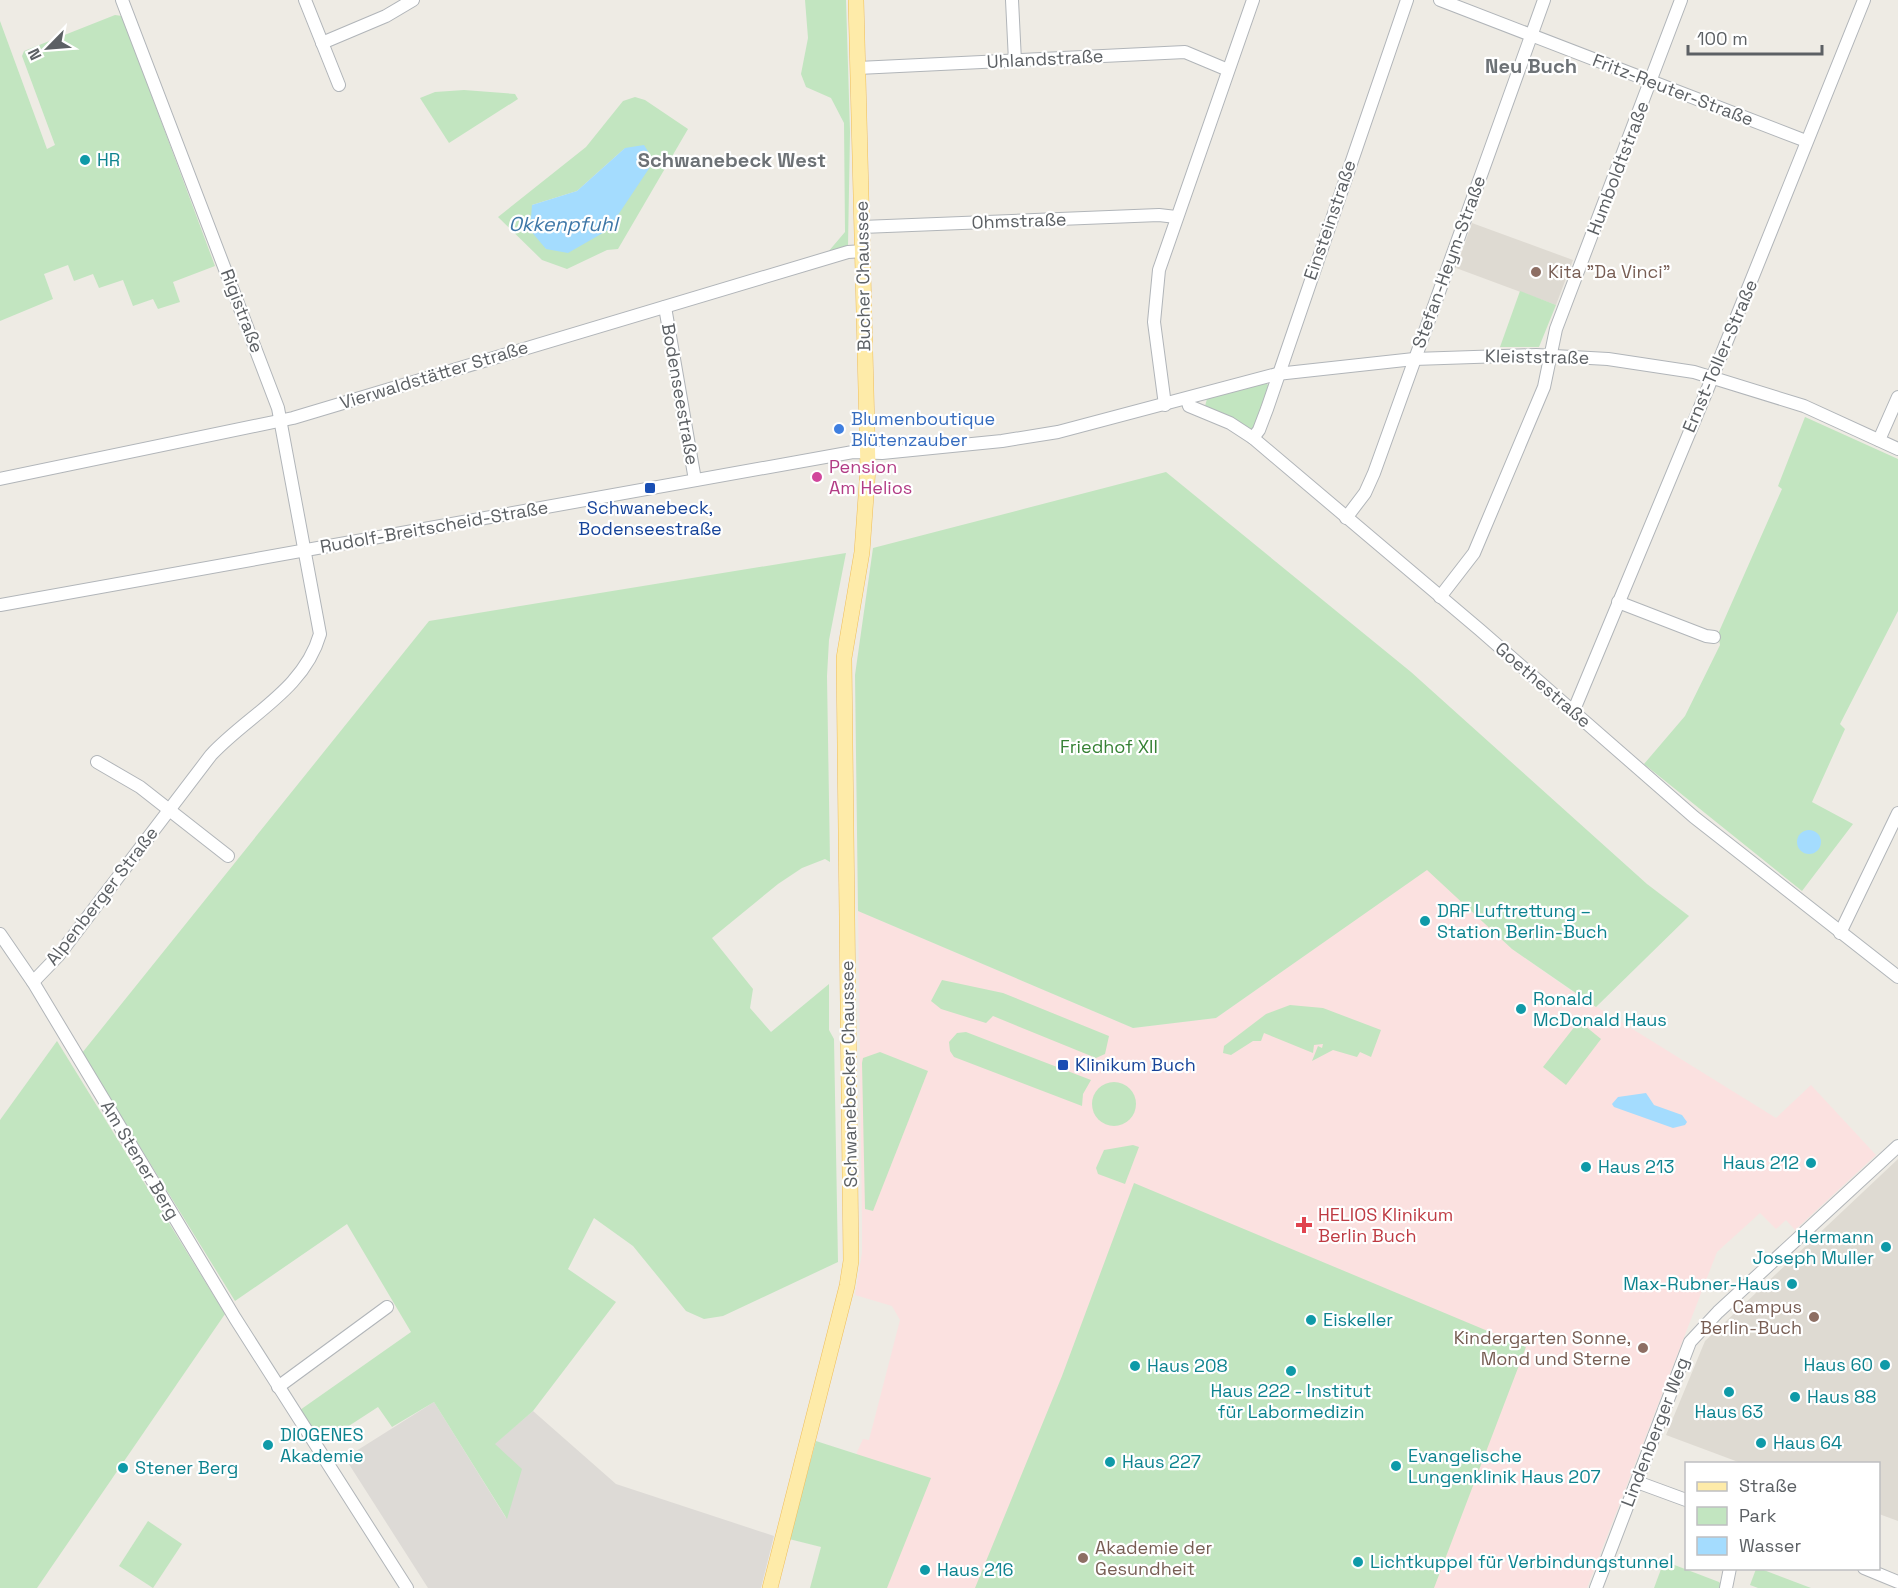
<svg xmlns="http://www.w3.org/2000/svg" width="1898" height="1588" font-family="'Space Grotesk',sans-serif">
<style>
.industrial{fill:#dddad6}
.education{fill:#dedad2}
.medical{fill:#fbe1e0}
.green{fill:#c2e5c0;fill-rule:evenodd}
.water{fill:#a4dcfe}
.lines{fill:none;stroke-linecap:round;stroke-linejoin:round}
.minor-casing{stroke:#b1b5b9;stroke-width:14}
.major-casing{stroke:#efbe5b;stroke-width:16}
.minor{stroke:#fff;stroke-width:12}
.major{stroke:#feeba9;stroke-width:15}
.culture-dot{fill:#0f9aa8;stroke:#fff;stroke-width:2}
.education-dot{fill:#8d6e63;stroke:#fff;stroke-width:2}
.shop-dot{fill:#3f7fe0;stroke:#fff;stroke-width:2}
.hotel-dot{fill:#d1479c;stroke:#fff;stroke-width:2}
.transit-dot{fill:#1a4fb4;stroke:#fff;stroke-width:2}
.health-dot{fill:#e0444e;stroke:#fff;stroke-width:2}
.labels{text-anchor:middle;stroke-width:4.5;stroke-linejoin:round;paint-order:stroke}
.street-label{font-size:18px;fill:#5c6064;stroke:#fff}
.culture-label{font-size:18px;fill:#0d838f;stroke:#fff;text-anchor:start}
.education-label{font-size:18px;fill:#785e54;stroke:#fff;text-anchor:start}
.shop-label{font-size:18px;fill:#366cbe;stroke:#fff;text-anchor:start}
.hotel-label{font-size:18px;fill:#b23c85;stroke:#fff;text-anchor:start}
.transit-label{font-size:18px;fill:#164399;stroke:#fff}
.park-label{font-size:18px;fill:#368235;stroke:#fff}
.health-label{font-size:18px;fill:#be3a42;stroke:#fff;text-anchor:start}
.neighbourhood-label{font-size:20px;font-weight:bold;fill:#6d7276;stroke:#fff}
.water-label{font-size:20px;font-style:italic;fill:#3e77a7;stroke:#fff}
</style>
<rect width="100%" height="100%" fill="#eeebe4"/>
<path class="industrial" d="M434,1402L506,1518L494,1444L533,1411L616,1484L774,1536L761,1588H428L345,1458Z"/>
<g class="education">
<path d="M1472,223L1573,260L1556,305L1456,268Z"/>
<path d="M1898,1159V1521L1879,1514L1878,1464L1741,1463L1666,1435L1705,1341Z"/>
</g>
<path class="medical" d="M1427,869L1512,949L1576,994L1776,1118L1811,1085L1876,1155L1795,1230L1786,1220L1776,1229L1760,1213L1717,1252L1587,1588H822L857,1452L863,1439L869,1440L900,1320L892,1306L855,1295L862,1253V1221L858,911L1133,1028L1216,1018Z"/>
<g class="green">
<path d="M805,0H846L850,132L848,246L828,252L845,232L844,123L831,98L806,87L801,74L808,38Z"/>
<path d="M115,15L122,16L215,266L173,282L180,302L158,309L153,299L133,306L123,280L99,288L93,274L74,281L68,265L44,274L53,299L0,321V21L47,149L55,145L22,56L24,51Z"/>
<path d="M464,90L515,94L518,99L449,143L420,98L435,92Z"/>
<path d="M635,97L645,100L688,129L618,249L607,250L567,269L542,260L498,217L586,147L623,101ZM625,148L546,249L532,205L577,191Z"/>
<path d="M1520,291L1556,305L1539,347H1500Z"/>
<path d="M1265,382L1268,385L1267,397L1253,435L1205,406L1207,399Z"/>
<path d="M1805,417L1898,459V611L1840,724L1845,729L1812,802L1853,824L1802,891L1644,764L1685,716L1720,645L1718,634L1782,489L1778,486Z"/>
<path d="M1166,472L1411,672L1647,884L1689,916L1596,1007L1512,949L1427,870L1216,1018L1133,1028L858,911L855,675L873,548Z"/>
<path d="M846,553L829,640L827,676L830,862L825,859L802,868L778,884L712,938L753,989L750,1008L771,1032L829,984V1030L834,1039L838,1262L723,1316L704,1319L686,1311L633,1246L594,1218L568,1269L616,1302L533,1411L495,1444L522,1469L507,1519L434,1402L392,1427L378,1407L321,1444L300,1410L411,1332L347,1224L235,1301L82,1053L429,621Z"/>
<path d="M942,980L1003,993L1109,1036L1105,1054L1096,1058L993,1016L986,1023L941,1009L931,1001Z"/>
<path d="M1290,1005L1323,1008L1381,1030L1371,1057L1360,1052L1357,1057L1333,1050L1312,1061L1318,1046L1322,1048L1323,1044L1314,1045L1313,1053L1264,1033L1261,1041H1253L1231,1055L1223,1053L1224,1046L1266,1014Z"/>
<path d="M1579,1021L1601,1039L1566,1085L1543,1067Z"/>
<path d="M966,1032L1091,1080L1083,1094L1082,1106L954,1057L950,1051L949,1042L957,1033Z"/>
<path d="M57,1041L225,1314L37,1588H0V1120Z"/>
<path d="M880,1052L928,1071L873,1211L865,1209L862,1063L863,1058Z"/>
<circle cx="1114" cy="1104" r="22"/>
<path d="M1133,1145L1139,1147L1125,1184L1098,1174L1096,1168L1104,1150Z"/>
<path d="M1134,1183L1526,1347L1434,1588H975L1062,1376Z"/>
<path d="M816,1441L931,1478L887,1588H810L821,1547L789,1539Z"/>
<path d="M148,1521L182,1544L153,1588L119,1566Z"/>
<path d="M1664,1561L1719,1582L1724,1588H1654Z"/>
<path d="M1756,1569H1761L1811,1588H1758L1750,1585Z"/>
</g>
<g class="water">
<path d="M644,145L654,161L608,230L568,253L546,249L530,230L532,205L577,191L625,148Z"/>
<circle cx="1809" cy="842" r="12"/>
<path d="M1646,1093L1654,1105L1682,1115L1687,1122L1685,1125L1673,1128L1614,1107L1612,1104L1618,1097Z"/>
</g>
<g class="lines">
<defs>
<g id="minor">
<path d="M305,0L339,85"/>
<path d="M1012,0L1015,61"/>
<path d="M1440,0L1806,141"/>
<path d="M322,43L386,16L413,0"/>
<path d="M858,68L1185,52L1228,70"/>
<path d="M862,227L1159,215L1176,217"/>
<path d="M665,307L695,480"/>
<path d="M1187,399L1189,406L1230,423L1253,438L1480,630L1694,817L1898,977"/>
<path d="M1165,405L1154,322L1159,270L1253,0"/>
<path d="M1253,438L1259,430L1267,409L1407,0"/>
<path d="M1879,440L1898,397"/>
<path d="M0,479L293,418L848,252L863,251"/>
<path d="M1346,518L1365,493L1374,473L1544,0"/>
<path d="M1440,597L1474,553L1544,387L1556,329L1681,0"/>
<path d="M1618,602L1706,636L1714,637"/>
<path d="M0,605L853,452L882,453L1002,441L1058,432L1277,374L1414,359L1536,355L1608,359L1694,372L1804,406L1898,449"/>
<path d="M1571,710L1576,705L1708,388L1864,0"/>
<path d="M97,762L140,787L228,856"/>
<path d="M1840,933L1898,813"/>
<path d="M0,934L33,982L235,1318L407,1588"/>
<path d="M33,982L58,956L211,755C248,715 304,690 320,634L278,408L122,0"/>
<path d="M278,1387L387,1307"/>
<path d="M1637,1482L1686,1500"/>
<path d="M1864,1568L1898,1582"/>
<path d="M1596,1588L1690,1342L1718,1312L1898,1146"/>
<path d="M1726,1588L1730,1568"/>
</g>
<path id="major" d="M770,1588L847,1286L851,1261L844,658L862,552L868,468L856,0"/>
</defs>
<use href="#minor" class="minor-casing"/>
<use href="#major" class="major-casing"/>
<use href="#minor" class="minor"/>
<use href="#major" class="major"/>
</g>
<g class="culture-dot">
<circle cx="85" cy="160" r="6"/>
<circle cx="1425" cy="921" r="6"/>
<circle cx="1521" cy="1009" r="6"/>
<circle cx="1811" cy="1163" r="6"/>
<circle cx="1586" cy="1167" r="6"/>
<circle cx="1886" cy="1247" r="6"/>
<circle cx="1792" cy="1284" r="6"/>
<circle cx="1311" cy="1320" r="6"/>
<circle cx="1885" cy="1365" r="6"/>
<circle cx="1135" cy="1366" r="6"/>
<circle cx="1291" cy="1371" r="6"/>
<circle cx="1729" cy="1392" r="6"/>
<circle cx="1795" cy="1397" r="6"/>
<circle cx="1761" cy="1443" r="6"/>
<circle cx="268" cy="1445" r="6"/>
<circle cx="1110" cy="1462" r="6"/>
<circle cx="1396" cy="1466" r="6"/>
<circle cx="123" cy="1468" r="6"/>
<circle cx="1358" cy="1562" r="6"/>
<circle cx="925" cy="1570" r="6"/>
</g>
<g class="education-dot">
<circle cx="1536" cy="272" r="6"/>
<circle cx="1814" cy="1317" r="6"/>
<circle cx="1643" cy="1348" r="6"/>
<circle cx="1083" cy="1558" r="6"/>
</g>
<circle class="shop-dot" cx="839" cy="429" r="6"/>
<circle class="hotel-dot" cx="817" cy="477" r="6"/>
<g class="transit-dot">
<rect x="644" y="482" width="12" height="12" rx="3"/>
<rect x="1057" y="1059" width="12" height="12" rx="3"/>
</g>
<path class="health-dot" d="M1301 1216h6v6h6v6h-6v6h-6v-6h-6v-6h6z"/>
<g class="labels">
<g class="street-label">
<text transform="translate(1045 59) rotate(-3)" y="6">Uhlandstraße</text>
<text transform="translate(1673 90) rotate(21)" y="6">Fritz-Reuter-Straße</text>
<text transform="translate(1618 168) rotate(-69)" y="6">Humboldtstraße</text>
<text transform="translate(1330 220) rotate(-71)" y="6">Einsteinstraße</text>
<text transform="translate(1019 221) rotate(-2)" y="6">Ohmstraße</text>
<text transform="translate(1449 262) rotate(-70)" y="6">Stefan-Heym-Straße</text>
<text transform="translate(863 276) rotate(-91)" y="6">Bucher Chaussee</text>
<text transform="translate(242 311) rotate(69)" y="6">Rigistraße</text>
<text transform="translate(1720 356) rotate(-67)" y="6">Ernst-Toller-Straße</text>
<text transform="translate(1537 357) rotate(1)" y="6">Kleiststraße</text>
<text transform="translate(434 375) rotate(-17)" y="6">Vierwaldstätter Straße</text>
<text transform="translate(680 394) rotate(80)" y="6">Bodenseestraße</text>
<text transform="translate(434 527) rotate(-10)" y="6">Rudolf-Breitscheid-Straße</text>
<text transform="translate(1543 685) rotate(41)" y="6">Goethestraße</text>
<text transform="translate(102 896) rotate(-52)" y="6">Alpenberger Straße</text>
<text transform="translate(849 1074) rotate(-91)" y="6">Schwanebecker Chaussee</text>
<text transform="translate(140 1160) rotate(59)" y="6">Am Stener Berg</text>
<text transform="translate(1655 1432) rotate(-69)" y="6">Lindenberger Weg</text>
</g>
<g class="culture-label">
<text x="97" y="166">HR</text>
<text x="1437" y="917">DRF Luftrettung –<tspan x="1437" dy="21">Station Berlin-Buch</tspan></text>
<text x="1533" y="1005">Ronald<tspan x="1533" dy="21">McDonald Haus</tspan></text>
<text x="1799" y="1169" text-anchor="end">Haus 212</text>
<text x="1598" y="1173">Haus 213</text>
<text x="1874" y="1243" text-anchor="end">Hermann<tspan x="1874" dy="21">Joseph Muller</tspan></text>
<text x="1780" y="1290" text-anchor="end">Max-Rubner-Haus</text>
<text x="1323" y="1326">Eiskeller</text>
<text x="1873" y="1371" text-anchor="end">Haus 60</text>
<text x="1147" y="1372">Haus 208</text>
<text x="1291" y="1397" text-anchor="middle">Haus 222 - Institut<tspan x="1291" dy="21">für Labormedizin</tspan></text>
<text x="1807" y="1403">Haus 88</text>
<text x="1729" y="1418" text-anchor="middle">Haus 63</text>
<text x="280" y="1441">DIOGENES<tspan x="280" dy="21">Akademie</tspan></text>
<text x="1773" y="1449">Haus 64</text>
<text x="1408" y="1462">Evangelische<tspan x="1408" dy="21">Lungenklinik Haus 207</tspan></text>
<text x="1122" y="1468">Haus 227</text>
<text x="135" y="1474">Stener Berg</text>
<text x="1370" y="1568">Lichtkuppel für Verbindungstunnel</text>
<text x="937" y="1576">Haus 216</text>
</g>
<g class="education-label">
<text x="1548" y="278">Kita "Da Vinci"</text>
<text x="1802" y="1313" text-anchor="end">Campus<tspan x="1802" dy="21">Berlin-Buch</tspan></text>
<text x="1631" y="1344" text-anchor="end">Kindergarten Sonne,<tspan x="1631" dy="21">Mond und Sterne</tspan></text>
<text x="1095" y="1554">Akademie der<tspan x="1095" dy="21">Gesundheit</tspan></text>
</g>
<g class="shop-label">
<text x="851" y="425">Blumenboutique<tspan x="851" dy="21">Blütenzauber</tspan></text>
</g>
<g class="hotel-label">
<text x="829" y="473">Pension<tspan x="829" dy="21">Am Helios</tspan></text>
</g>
<g class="transit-label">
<text x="650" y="514">Schwanebeck,<tspan x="650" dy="21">Bodenseestraße</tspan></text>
<text x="1075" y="1071" text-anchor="start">Klinikum Buch</text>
</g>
<g class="park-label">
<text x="1109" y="753">Friedhof XII</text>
</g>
<g class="health-label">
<text x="1318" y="1221">HELIOS Klinikum<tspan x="1318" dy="21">Berlin Buch</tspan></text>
</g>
<g class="neighbourhood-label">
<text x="1531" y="73">Neu Buch</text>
<text x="732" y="167">Schwanebeck West</text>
</g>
<g class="water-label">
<text x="563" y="231">Okkenpfuhl</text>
</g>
</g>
<rect x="1685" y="1462" width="195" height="108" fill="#ffffff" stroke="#bebfc1" stroke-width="1.5"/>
<rect x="1697" y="1482" width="30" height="9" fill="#feeba9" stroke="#bebfc1" stroke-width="1.5"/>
<text x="1739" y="1492" font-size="18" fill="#5c6064">Straße</text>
<rect x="1697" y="1507" width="30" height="18" fill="#c2e5c0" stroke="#bebfc1" stroke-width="1.5"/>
<text x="1739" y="1522" font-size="18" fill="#5c6064">Park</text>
<rect x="1697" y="1537" width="30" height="18" fill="#a4dcfe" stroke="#bebfc1" stroke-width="1.5"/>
<text x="1739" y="1552" font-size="18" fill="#5c6064">Wasser</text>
<g transform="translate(48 48) rotate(245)" stroke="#ffffff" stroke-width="4.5" paint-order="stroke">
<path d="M0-4.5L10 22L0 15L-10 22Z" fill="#5c6064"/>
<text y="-9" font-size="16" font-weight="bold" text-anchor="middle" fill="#5c6064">N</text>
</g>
<path d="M1688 45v9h134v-9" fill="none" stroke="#5c6064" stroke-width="3"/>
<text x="1697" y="45" font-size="18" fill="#5c6064" stroke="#ffffff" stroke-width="4.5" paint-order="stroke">100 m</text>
</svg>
